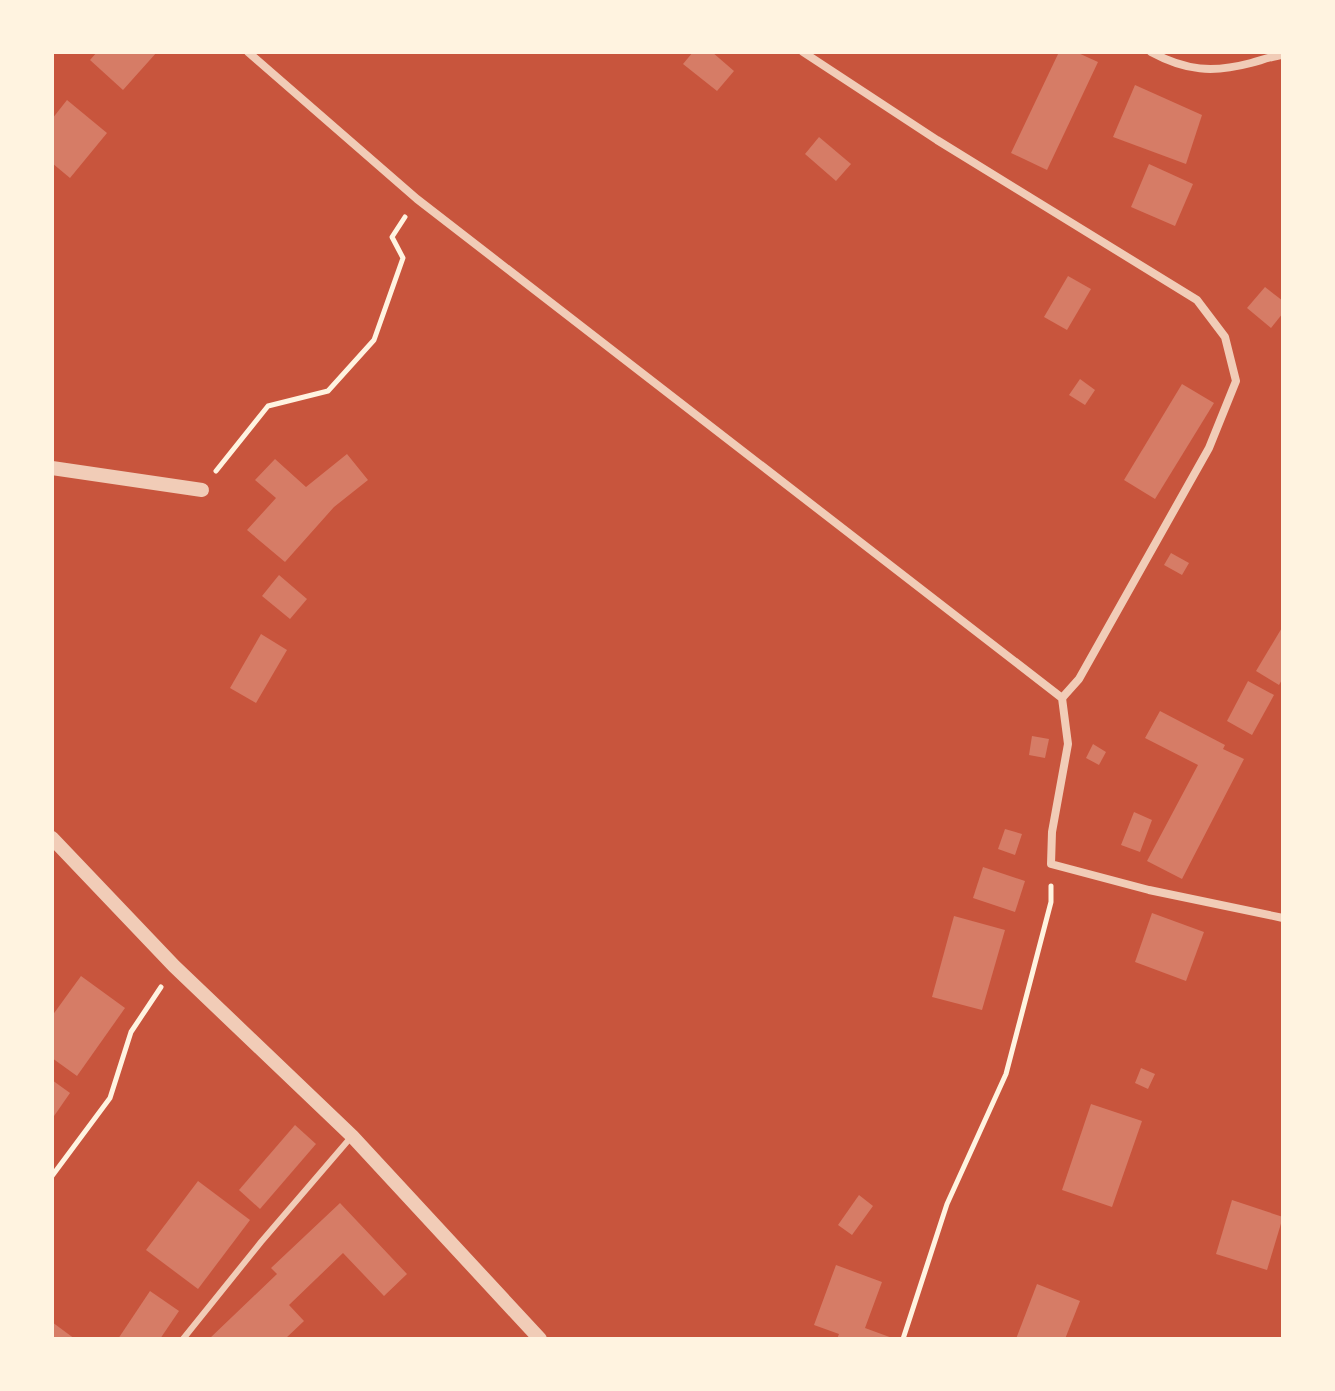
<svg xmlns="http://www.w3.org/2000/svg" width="1335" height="1391" font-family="'DejaVu Sans',sans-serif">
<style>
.building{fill:#d67c66}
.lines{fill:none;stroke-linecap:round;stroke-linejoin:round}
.path{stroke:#fff3e0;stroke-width:5}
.service{stroke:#f1ccb7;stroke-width:6}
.minor{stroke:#f1ccb7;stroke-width:8}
.tertiary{stroke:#f1ccb7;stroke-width:14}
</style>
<rect width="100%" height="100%" fill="#c8553d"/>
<g class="building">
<path d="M97,52H157L123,90L90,60Z"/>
<path d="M693,52H712L734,71L717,91L683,64Z"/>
<path d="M1059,52H1076L1098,62L1047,170L1011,153Z"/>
<path d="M1135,85L1202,115L1186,164L1113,137Z"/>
<path d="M67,100L107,133L70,178L52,163V119Z"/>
<path d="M819,137L851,164L836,181L805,154Z"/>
<path d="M1149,164L1193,184L1175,226L1131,207Z"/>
<path d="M1068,276L1091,289L1067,330L1044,317Z"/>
<path d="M1265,287L1283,301V313L1271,328L1247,308Z"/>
<path d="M1080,379L1095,390L1085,405L1069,395Z"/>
<path d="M1182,384L1214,403L1155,499L1124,480Z"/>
<path d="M347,454L368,480L334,507L285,562L247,530L276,498L255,480L275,459L306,487Z"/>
<path d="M1171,553L1189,563L1182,575L1164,565Z"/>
<path d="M279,575L307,599L290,619L262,596Z"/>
<path d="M1283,626V678L1279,685L1256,671Z"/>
<path d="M261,634L287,650L256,703L230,688Z"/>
<path d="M1248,681L1274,695L1252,735L1227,721Z"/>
<path d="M1160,711L1225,745L1223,749L1244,759L1182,879L1147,861L1198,765L1145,738Z"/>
<path d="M1032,736L1049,739L1045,758L1029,755Z"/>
<path d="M1093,744L1106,752L1099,765L1086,758Z"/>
<path d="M1134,812L1152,820L1140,852L1121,845Z"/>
<path d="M1005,829L1022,834L1015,855L998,849Z"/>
<path d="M983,867L1025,881L1015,912L973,898Z"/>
<path d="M1152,913L1204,932L1186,981L1135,962Z"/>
<path d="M954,916L1005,930L982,1010L932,997Z"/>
<path d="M81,976L125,1008L77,1076L52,1058V1016Z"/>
<path d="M1141,1068L1155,1074L1148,1089L1135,1083Z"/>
<path d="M52,1080L70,1093L52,1119Z"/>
<path d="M1091,1104L1142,1121L1112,1207L1062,1190Z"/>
<path d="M295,1125L316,1144L260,1209L239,1190Z"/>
<path d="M198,1181L250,1220L198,1289L146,1250Z"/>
<path d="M859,1195L873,1206L852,1235L838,1225Z"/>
<path d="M1232,1200L1283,1217L1267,1270L1216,1254Z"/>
<path d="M340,1203L407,1274L384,1296L343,1253L289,1305L304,1321L285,1339H209L277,1274L271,1268Z"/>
<path d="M836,1265L882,1282L865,1328L895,1339H837L839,1334L814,1325Z"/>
<path d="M1037,1284L1080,1301L1065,1339H1016Z"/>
<path d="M150,1291L179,1311L160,1339H118Z"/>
<path d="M52,1322L75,1339H52Z"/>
</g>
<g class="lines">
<g class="path">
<path d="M216,471L268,406L328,391L374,340L403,258L392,237L405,217"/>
<path d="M52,1176L110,1098L131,1032L161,987"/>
<path d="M903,1339L947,1204L1006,1074L1051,902V886"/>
</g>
<path class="service" d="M183,1339L261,1242L352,1136"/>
<g class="minor">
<path d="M248,52L417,199L1062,698L1068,744L1052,832L1051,864L1149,890L1283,918"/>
<path d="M803,52L937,140L1197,300L1225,337L1236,381L1209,448L1079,679L1062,698"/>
<path d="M1151,52C1186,71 1213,73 1251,63C1262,60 1272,56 1283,55"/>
</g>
<g class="tertiary">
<path d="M52,468L202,490"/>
<path d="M52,838L174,966L352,1136L540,1339"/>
</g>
</g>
<rect width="1335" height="1391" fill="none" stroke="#fff3e0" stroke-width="108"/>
</svg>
